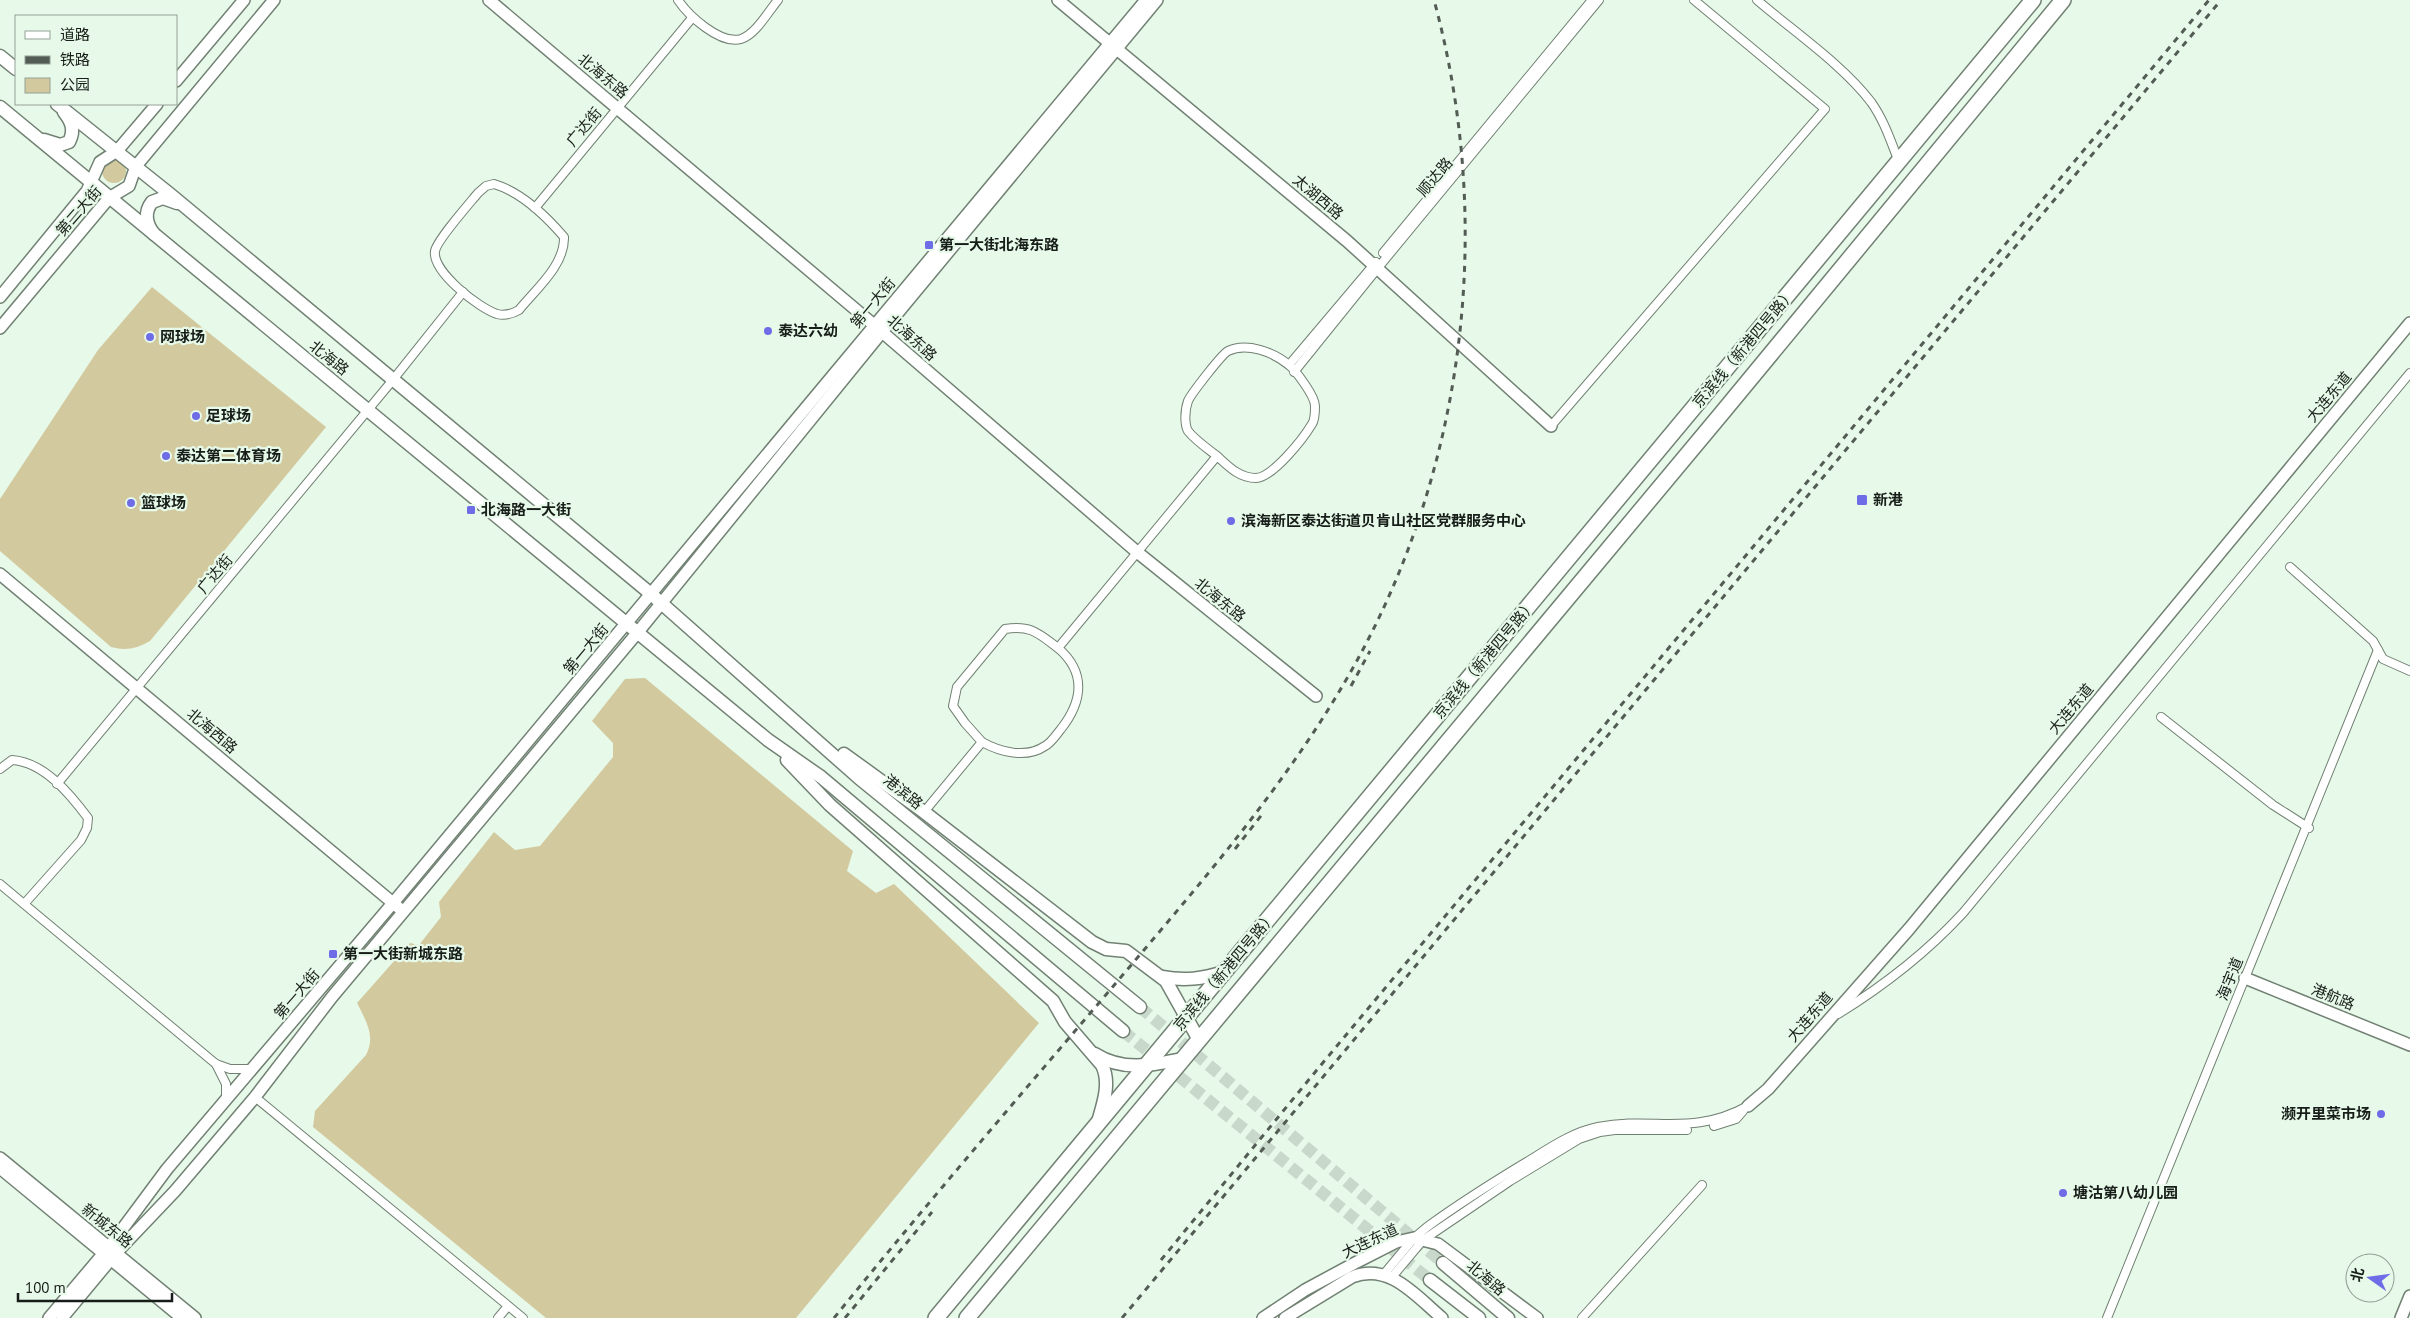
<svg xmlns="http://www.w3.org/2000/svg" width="2410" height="1318" font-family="'PT Sans','Noto Sans SC',sans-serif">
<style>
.green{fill:#d2c99e}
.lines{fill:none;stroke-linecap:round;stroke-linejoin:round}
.primary-tunnel{stroke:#c8d8ca;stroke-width:12;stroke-dasharray:12 6;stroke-linecap:butt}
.street-casing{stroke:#718173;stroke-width:10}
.secondary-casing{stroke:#718173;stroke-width:14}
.primary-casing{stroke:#718173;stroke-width:15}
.highway-casing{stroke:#718173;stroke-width:18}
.street{stroke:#fff;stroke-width:8}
.secondary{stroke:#fff;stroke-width:11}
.primary{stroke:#fff;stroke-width:12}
.highway{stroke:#fff;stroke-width:15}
.rail{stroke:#525c54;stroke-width:3;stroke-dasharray:6 6;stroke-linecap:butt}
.poi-dot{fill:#6e6de7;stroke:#e7f9e9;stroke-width:2}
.labels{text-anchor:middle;stroke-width:4.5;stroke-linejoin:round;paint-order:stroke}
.street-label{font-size:15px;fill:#171d18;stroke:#e7f9e9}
.poi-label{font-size:15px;font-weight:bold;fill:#171d18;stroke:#e7f9e9;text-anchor:start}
</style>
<rect width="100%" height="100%" fill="#e7f9e9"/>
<g class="green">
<circle cx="114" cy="171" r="12"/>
<path d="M152,287L326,427L150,641C136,649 126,651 111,647L0,551V499L98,350Z"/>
<path d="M645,678L853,851L847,871L876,893L894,884L1039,1023L796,1318H546L313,1127L315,1111L366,1055C376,1036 366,1021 357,1003L410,943L419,945L441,917L439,902L494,832L515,850L540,846L613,757V743L592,721L625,679Z"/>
</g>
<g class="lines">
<g class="primary-tunnel">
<path d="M1140,1007L1443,1263"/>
<path d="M1123,1031L1430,1280"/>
</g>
<defs>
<g id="street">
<path d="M678,0C688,15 720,45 741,39C756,34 768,12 778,0"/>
<path d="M1757,0C1793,31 1843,65 1871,102C1884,120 1891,142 1899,162"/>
<path d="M494,184C521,192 546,216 564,237C565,265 536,289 519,310C512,314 505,316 497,314C479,308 432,272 435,251C437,240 469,204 478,193L486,186Z"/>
<path d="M535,208L692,18"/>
<path d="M1383,253L1592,0"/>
<path d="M1289,365L1376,262"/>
<path d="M1294,372L1377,269L1599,0"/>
<path d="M1551,426L1825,109L1694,0"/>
<path d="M2290,567L2373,641L2383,659L2410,671"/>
<path d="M2161,717L2273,805L2309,828"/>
<path d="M982,742C1000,752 1026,759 1045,746C1051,743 1056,735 1061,729C1083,701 1086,672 1058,648"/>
<path d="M0,769L12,760C44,762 70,794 88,818L87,828L81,840L25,903"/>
<path d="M57,784L392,381L463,292"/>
<path d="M924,812L982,742L965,723L953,706L957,687L1005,629C1031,625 1038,633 1058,648L1217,456C1208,449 1195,440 1188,431C1184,424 1185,409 1188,401C1191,394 1222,354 1228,351C1247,342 1273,352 1289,365C1296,371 1315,396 1315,406C1315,411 1315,420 1312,424C1303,439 1273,477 1256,478C1239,478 1228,466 1217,456"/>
<path d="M0,884L216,1064L230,1069H252"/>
<path d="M1838,1014C1885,985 1926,953 1963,913L2410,373"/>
<path d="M216,1064L226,1084V1099"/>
<path d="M255,1097L523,1318"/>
<path d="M1714,1126L1736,1119L1743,1111"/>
<path d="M1384,1274L1414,1238L1427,1227C1460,1203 1495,1181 1530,1160C1551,1147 1573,1132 1598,1127C1655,1116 1691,1137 1748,1106"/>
<path d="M1392,1277L1423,1240L1510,1181L1579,1139L1600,1132L1615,1130H1687"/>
<path d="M498,1318L508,1306"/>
<path d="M1582,1318L1702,1185"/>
<path d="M2107,1318L2378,650"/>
</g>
<g id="secondary">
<path d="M489,0L874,325L1137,552L1316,696"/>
<path d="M1058,0L1347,241L1551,426"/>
<path d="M176,81L244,0"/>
<path d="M0,297L87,191L100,162L117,151L157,104"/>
<path d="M0,328L109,198L129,186L136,166L274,0"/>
<path d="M0,574L399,908"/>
<path d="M2245,978L2410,1045"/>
<path d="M1748,1106L1768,1089L1909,929L2410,323"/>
<path d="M0,1158L195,1318"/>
<path d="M0,1168L182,1318"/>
<path d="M49,1318L109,1247L167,1169L393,903L1146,0"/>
<path d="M62,1318L116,1253L175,1191L255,1097L332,997L638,632L881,333L1157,0"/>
<path d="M1263,1318L1305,1290L1355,1263L1396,1242L1414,1238L1438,1244L1537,1318"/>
<path d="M1285,1318L1352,1277C1389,1262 1416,1296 1442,1318"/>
<path d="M2401,1318L2410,1296"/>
</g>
<g id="primary">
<path d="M0,56L16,69"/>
<path d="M57,104L171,195L651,594L859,778L1140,1007"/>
<path d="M0,107L768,740L821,777L1123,1031"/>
<path d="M44,140L60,145L69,142C75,130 72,122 64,112"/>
<path d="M154,234C146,224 144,212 152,202L163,198L177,203"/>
<path d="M844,754L924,812L1092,942L1106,949L1126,951L1166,981L1199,1040"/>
<path d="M787,760L830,805L1053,1001L1065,1022L1102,1065C1111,1083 1103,1104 1098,1122"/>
<path d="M1162,977C1185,981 1202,979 1224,972"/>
<path d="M1095,1054C1123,1072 1153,1065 1183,1059"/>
<path d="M1443,1263L1508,1318"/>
<path d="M1430,1280L1479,1318"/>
</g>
<g id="highway">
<path d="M936,1318L2033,0"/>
<path d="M967,1318L1722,413L2063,0"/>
</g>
</defs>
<use href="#street" class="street-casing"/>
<use href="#secondary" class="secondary-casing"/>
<use href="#primary" class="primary-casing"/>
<use href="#highway" class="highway-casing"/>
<use href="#street" class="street"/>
<use href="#secondary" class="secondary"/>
<use href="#primary" class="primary"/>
<use href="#highway" class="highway"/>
<g class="rail">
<path d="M1351,686L1370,651"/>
<path d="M1235,849L1264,812"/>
<path d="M1161,1260L1316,1071L2209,0"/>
<path d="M834,1318C924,1207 1017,1099 1110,990C1193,892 1281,792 1346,680C1465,476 1496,228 1434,0"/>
<path d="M845,1318L932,1212"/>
<path d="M1122,1318L2221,0"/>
</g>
</g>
<g class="poi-dot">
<rect x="924" y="240" width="10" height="10" rx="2.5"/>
<circle cx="768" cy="331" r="5"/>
<circle cx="150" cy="337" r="5"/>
<circle cx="196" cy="416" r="5"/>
<circle cx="166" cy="456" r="5"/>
<rect x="1856" y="494" width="12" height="12" rx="2.5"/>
<circle cx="131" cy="503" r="5"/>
<rect x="466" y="505" width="10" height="10" rx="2.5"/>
<circle cx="1231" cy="521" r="5"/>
<rect x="328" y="949" width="10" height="10" rx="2.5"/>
<circle cx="2381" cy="1114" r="5"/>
<circle cx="2063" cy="1193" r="5"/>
</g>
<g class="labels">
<g class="street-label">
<text transform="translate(603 76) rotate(40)" y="5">北海东路</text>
<text transform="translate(584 127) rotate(-50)" y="5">广达街</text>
<text transform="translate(1435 177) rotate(-50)" y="5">顺达路</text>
<text transform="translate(1318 197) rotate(40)" y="5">太湖西路</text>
<text transform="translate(79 211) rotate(-49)" y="5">第二大街</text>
<text transform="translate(873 303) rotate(-50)" y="5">第一大街</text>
<text transform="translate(912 338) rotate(42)" y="5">北海东路</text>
<text transform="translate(1744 348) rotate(-50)" y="5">京滨线（新港四号路）</text>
<text transform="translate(329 358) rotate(39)" y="5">北海路</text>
<text transform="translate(2329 397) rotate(-50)" y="5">大连东道</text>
<text transform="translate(215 574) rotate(-50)" y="5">广达街</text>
<text transform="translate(1220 600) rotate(39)" y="5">北海东路</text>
<text transform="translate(586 649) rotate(-50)" y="5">第一大街</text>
<text transform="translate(1485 659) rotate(-50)" y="5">京滨线（新港四号路）</text>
<text transform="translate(2071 709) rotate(-50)" y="5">大连东道</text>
<text transform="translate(212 731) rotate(40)" y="5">北海西路</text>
<text transform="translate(903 792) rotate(39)" y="5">港滨路</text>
<text transform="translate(1225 971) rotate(-50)" y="5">京滨线（新港四号路）</text>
<text transform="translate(2230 979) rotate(-68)" y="5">海宇道</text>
<text transform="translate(297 994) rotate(-49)" y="5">第一大街</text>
<text transform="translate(2333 997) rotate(22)" y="5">港航路</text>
<text transform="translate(1810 1017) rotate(-49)" y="5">大连东道</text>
<text transform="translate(107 1226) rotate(39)" y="5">新城东路</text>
<text transform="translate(1370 1241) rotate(-25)" y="5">大连东道</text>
<text transform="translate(1486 1278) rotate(40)" y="5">北海路</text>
</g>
<g class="poi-label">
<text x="939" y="250">第一大街北海东路</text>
<text x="778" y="336">泰达六幼</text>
<text x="160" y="342">网球场</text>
<text x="206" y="421">足球场</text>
<text x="176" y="461">泰达第二体育场</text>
<text x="1873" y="505">新港</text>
<text x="141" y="508">篮球场</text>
<text x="481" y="515">北海路一大街</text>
<text x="1241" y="526">滨海新区泰达街道贝肯山社区党群服务中心</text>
<text x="343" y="959">第一大街新城东路</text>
<text x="2371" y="1119" text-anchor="end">濒开里菜市场</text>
<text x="2073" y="1198">塘沽第八幼儿园</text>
</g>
</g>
<rect x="15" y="15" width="162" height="90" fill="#e7f9e9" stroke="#94a195"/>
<rect x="25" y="31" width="25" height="8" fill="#ffffff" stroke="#94a195"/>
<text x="60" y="40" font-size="15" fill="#171d18">道路</text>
<rect x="25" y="56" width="25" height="8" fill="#525c54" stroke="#94a195"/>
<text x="60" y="65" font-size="15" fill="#171d18">铁路</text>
<rect x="25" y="78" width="25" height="15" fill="#d2c99e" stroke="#94a195"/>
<text x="60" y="90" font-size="15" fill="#171d18">公园</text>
<g transform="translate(2370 1278) rotate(284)"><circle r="24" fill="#e7f9e9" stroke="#94a195"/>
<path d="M0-4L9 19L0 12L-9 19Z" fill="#6e6de7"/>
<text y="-8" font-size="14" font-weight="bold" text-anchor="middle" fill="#171d18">北</text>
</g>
<path d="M18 1293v8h154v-8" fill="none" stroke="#171d18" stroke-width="2.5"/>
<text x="25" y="1293" font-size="15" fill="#171d18" stroke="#e7f9e9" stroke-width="4" paint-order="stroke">100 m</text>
</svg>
